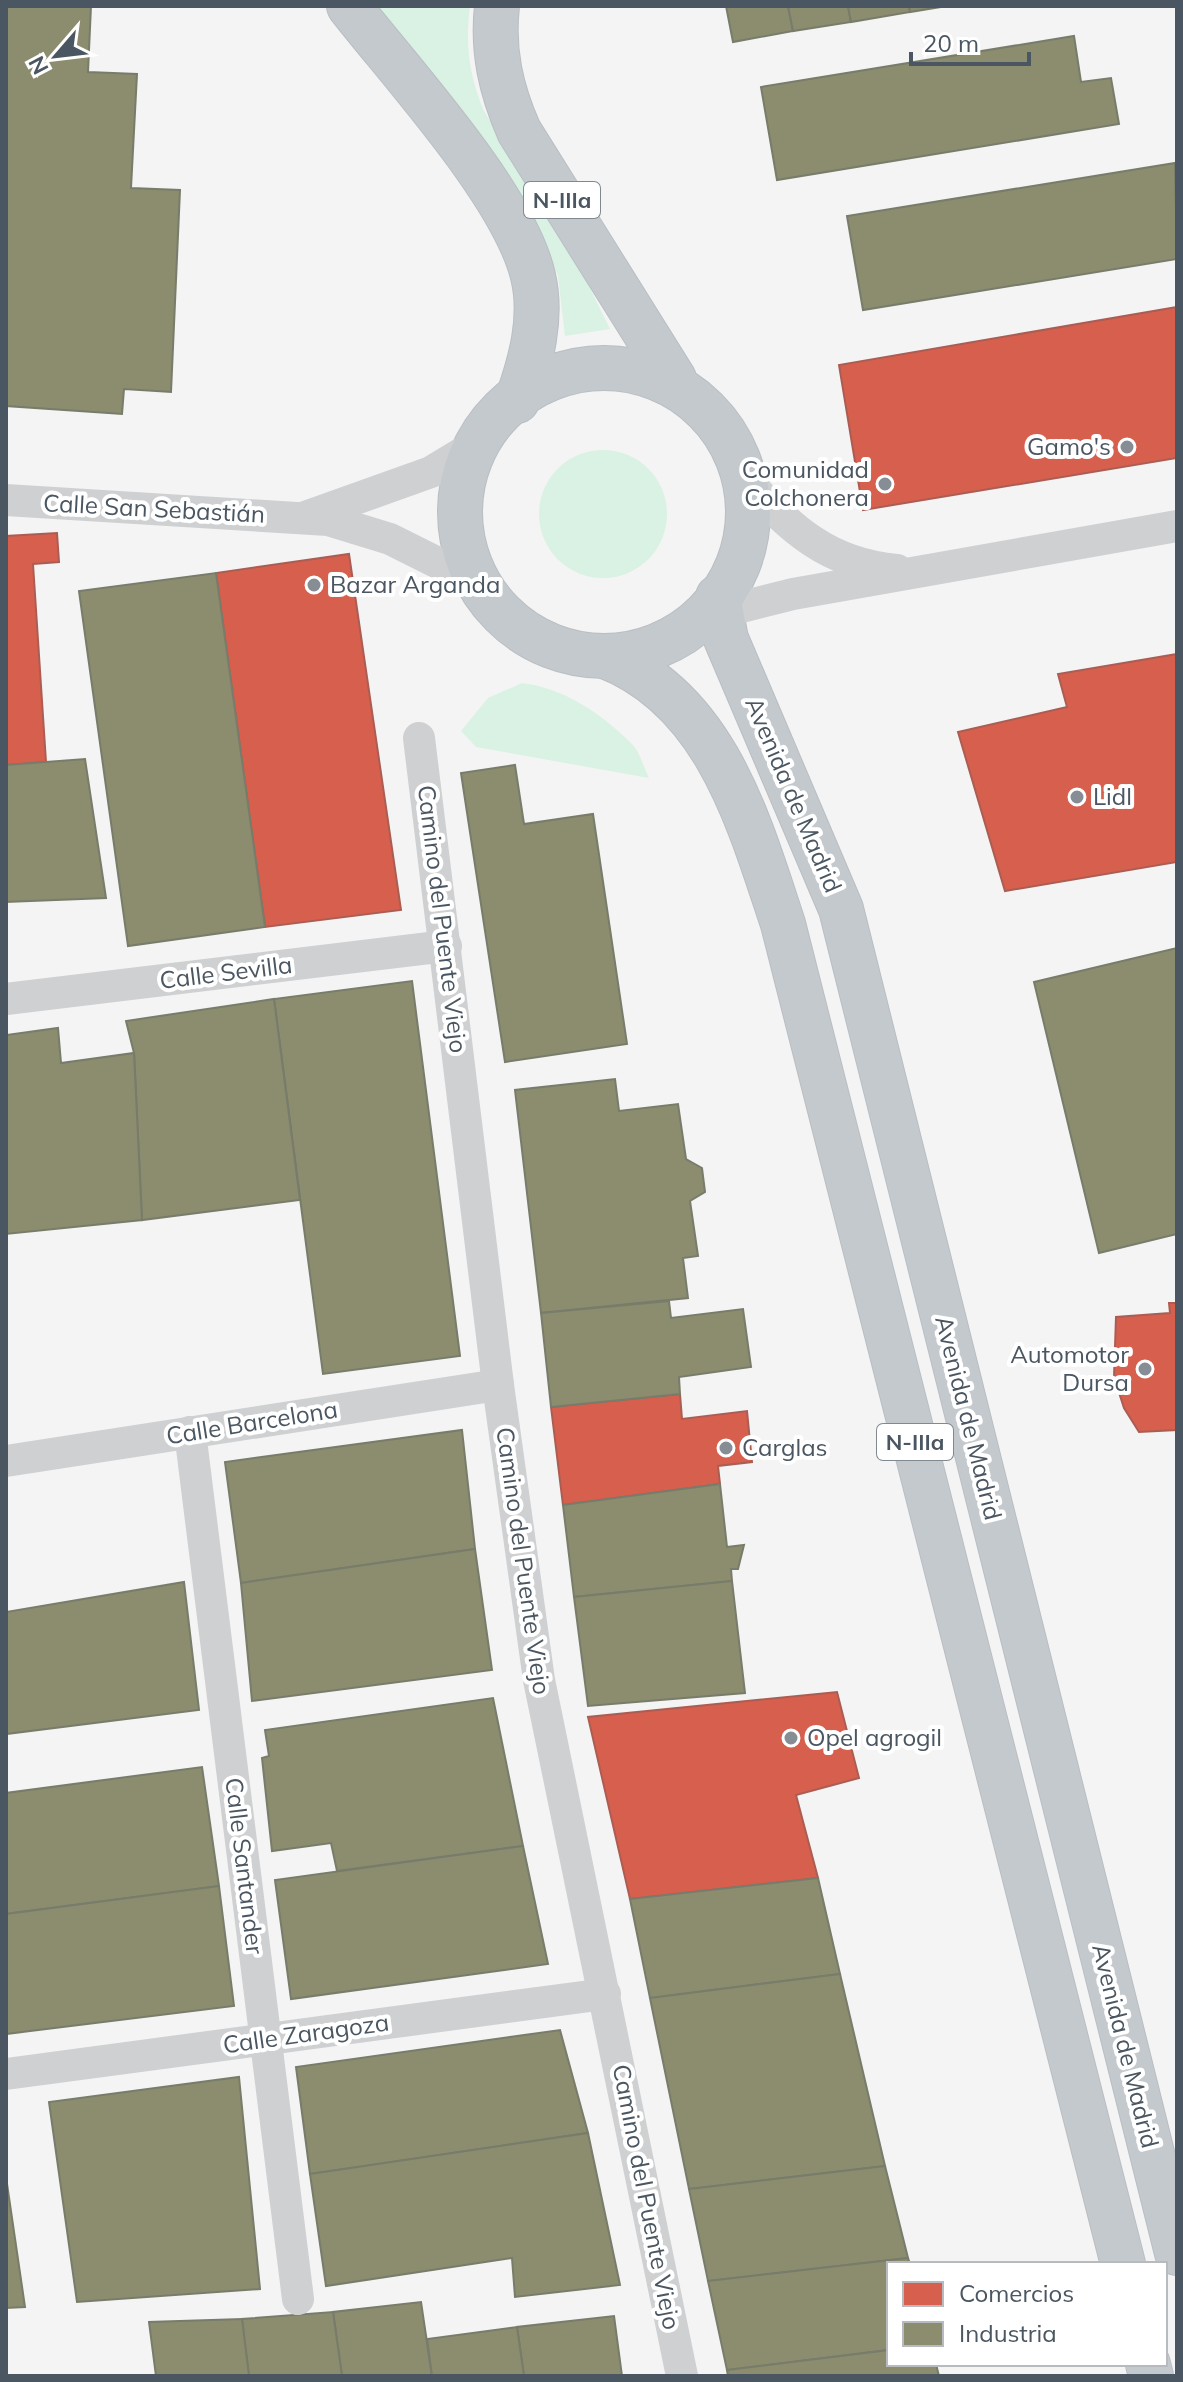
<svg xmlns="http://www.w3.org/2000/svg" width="1183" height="2382" font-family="Mulish,sans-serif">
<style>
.green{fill:#d9f2e3}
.shops{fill:#d6604d;stroke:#ac5d53;stroke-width:2}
.industry{fill:#8c8c6e;stroke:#787c6a;stroke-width:2}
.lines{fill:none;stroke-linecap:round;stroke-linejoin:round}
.trunk-casing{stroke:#b9bec3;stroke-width:46}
.minor{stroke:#ced0d2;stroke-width:32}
.trunk{stroke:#c4c9cd;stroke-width:44}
.poi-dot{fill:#868d94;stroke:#fff;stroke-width:3}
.labels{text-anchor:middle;stroke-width:8;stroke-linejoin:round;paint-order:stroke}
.shield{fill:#fff;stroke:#808990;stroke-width:2}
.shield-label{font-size:22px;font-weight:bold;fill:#4a5661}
.poi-label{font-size:24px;fill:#4a5661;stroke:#fff;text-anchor:start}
.street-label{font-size:24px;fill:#4a5661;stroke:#fff}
</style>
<rect width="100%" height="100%" fill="#f4f4f4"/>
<g class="green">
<path d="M376,6H470C465,45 469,75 484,111L582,272L610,329L565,336L558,276L539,229Z"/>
<circle cx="603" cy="514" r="64"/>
<path d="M522,683C564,688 602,714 632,744C640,752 644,768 649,778L476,747L461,731L488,698Z"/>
</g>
<g class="shops">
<path d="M1177,307V458L863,510L839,365Z"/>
<path d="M57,533L59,562L33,564L46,762L6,765V536Z"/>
<path d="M349,554L401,910L265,927L216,573Z"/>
<path d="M1177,654V862L1005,891L958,732L1067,707L1058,674Z"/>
<path d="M1169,1303H1177V1430L1139,1432L1124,1408L1114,1377L1116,1317L1170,1313Z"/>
<path d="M680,1394L682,1419L747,1411L752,1462L718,1466L720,1484L563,1505L551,1407Z"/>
<path d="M837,1692L859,1778L796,1795L818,1878L630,1899L588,1717Z"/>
</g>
<g class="industry">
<path d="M6,6H91L88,72L137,74L131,188L180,190L171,392L124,389L122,414L6,406Z"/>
<path d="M726,6H788L793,31L733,42Z"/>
<path d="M788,6H848L851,22L793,31Z"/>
<path d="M848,6H909L910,12L851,22Z"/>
<path d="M909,6H947L910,12Z"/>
<path d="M1074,36L1081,82L1111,78L1119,124L777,180L761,87Z"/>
<path d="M1175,163L1177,259L863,310L847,216Z"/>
<path d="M216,573L265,927L128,946L79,591Z"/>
<path d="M85,759L106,898L6,902V765Z"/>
<path d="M515,765L524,824L593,814L627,1044L505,1062L461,773Z"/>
<path d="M1177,948V1234L1099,1253L1034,982Z"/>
<path d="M412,981L460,1356L323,1374L274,999Z"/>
<path d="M274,999L300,1200L142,1220L134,1053L126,1021Z"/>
<path d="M58,1028L61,1063L134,1053L142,1220L6,1234V1035Z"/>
<path d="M615,1079L619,1111L678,1104L686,1159L702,1168L705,1192L690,1201L698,1256L683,1258L688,1298L541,1313L515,1090Z"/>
<path d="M669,1301L671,1318L743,1309L751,1367L679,1377L680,1394L551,1407L541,1313Z"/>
<path d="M462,1430L475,1549L241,1583L225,1462Z"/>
<path d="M720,1484L727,1547L744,1545L738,1569H731L732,1581L574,1597L563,1505Z"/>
<path d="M475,1549L492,1670L252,1701L241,1583Z"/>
<path d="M732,1581L745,1693L588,1706L574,1597Z"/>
<path d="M184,1582L199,1710L6,1734V1612Z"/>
<path d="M493,1698L523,1846L337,1871L331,1843L272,1851L262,1758L269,1756L265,1730Z"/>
<path d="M202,1767L219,1886L6,1914V1793Z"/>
<path d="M523,1846L548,1964L291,1999L275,1880Z"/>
<path d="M818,1878L840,1974L650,1998L630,1899Z"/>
<path d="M219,1886L234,2006L6,2034V1914Z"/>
<path d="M840,1974L885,2166L689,2189L650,1998Z"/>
<path d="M560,2030L588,2133L310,2174L296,2067Z"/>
<path d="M239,2077L260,2289L77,2302L49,2102Z"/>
<path d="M588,2133L620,2285L515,2297L512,2258L326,2286L310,2174Z"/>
<path d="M885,2166L908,2258L708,2281L689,2189Z"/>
<path d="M6,2177L25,2307L6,2308Z"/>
<path d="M908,2258L910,2264H889V2350L727,2370L708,2281Z"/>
<path d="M421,2302L432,2376H342L333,2312Z"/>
<path d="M333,2312L342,2376H249L242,2319Z"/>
<path d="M614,2316L622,2376H524L517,2327Z"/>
<path d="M242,2319L249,2376H156L149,2322Z"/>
<path d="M517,2327L524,2376H432L427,2339Z"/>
<path d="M889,2350V2364H936L939,2376H728L727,2370Z"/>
</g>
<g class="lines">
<defs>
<g id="trunk">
<path d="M349,6C402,74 514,195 533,276C543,318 531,361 517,401"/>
<path d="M497,6C492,51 501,90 519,131L674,379"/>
<circle cx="604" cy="512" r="144"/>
<path d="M718,597L726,639L841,909L1177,2253"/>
<path d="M605,656C716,699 749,822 783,924L1123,2264"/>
<path d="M1148,2364L1151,2376"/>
</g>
</defs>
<use href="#trunk" class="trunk-casing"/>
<g class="minor">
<path d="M745,479C790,528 827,564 897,570"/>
<path d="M6,500L328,520L390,539L474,581"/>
<path d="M305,517L431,472L484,440"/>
<path d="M691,624L718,613L793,594L1177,526"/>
<path d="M419,738L498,1385L539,1680L682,2376"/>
<path d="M6,999L446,946"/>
<path d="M190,1432L298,2299"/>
<path d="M6,1461L498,1385"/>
<path d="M6,2074L605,1994"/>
</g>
<use href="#trunk" class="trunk"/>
</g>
<g class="poi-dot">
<circle cx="1127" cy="447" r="8"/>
<circle cx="885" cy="484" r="8"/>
<circle cx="314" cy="585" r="8"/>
<circle cx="1077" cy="797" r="8"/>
<circle cx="1145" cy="1369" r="8"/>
<circle cx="726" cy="1448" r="8"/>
<circle cx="791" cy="1738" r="8"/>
</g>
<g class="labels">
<g class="shield">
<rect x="524" y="182" width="76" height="36" rx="6"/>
<rect x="877" y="1424" width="76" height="36" rx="6"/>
</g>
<g class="shield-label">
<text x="562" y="208">N-IIIa</text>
<text x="915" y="1450">N-IIIa</text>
</g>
<g class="poi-label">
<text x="1111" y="455" text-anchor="end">Gamo's</text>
<text x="869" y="478" text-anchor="end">Comunidad<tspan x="869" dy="28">Colchonera</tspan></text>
<text x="330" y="593">Bazar Arganda</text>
<text x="1093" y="805">Lidl</text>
<text x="1129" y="1363" text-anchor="end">Automotor<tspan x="1129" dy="28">Dursa</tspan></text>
<text x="742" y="1456">Carglas</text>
<text x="807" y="1746">Opel agrogil</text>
</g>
<g class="street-label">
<text transform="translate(154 509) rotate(3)" y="8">Calle San Sebastián</text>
<text transform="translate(793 795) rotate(67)" y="8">Avenida de Madrid</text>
<text transform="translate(442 919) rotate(83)" y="8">Camino del Puente Viejo</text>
<text transform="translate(226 973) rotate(-7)" y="8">Calle Sevilla</text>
<text transform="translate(968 1418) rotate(76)" y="8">Avenida de Madrid</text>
<text transform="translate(252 1423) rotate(-9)" y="8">Calle Barcelona</text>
<text transform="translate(523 1561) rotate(82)" y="8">Camino del Puente Viejo</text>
<text transform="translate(244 1866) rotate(83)" y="8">Calle Santander</text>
<text transform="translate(306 2034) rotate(-8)" y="8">Calle Zaragoza</text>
<text transform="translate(1125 2046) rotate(76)" y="8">Avenida de Madrid</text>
<text transform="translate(646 2197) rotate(79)" y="8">Camino del Puente Viejo</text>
</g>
</g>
<rect width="1183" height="2382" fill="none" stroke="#4a5661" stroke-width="16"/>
<rect x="887" y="2262" width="280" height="104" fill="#ffffff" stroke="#b7bbc0" stroke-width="2"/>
<rect x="903" y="2282" width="40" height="24" fill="#d6604d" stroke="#b7bbc0" stroke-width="2"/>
<text x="959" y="2302" font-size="24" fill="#4a5661">Comercios</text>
<rect x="903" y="2322" width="40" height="24" fill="#8c8c6e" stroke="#b7bbc0" stroke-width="2"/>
<text x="959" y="2342" font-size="24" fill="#4a5661">Industria</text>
<g transform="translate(56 56) rotate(242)" stroke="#ffffff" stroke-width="6" paint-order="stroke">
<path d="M0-6L14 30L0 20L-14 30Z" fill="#4a5661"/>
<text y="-12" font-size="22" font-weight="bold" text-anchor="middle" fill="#4a5661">N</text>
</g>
<path d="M911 52v12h118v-12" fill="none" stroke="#4a5661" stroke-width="4"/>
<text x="923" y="52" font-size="24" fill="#4a5661" stroke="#ffffff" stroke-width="6" paint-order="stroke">20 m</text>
</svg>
